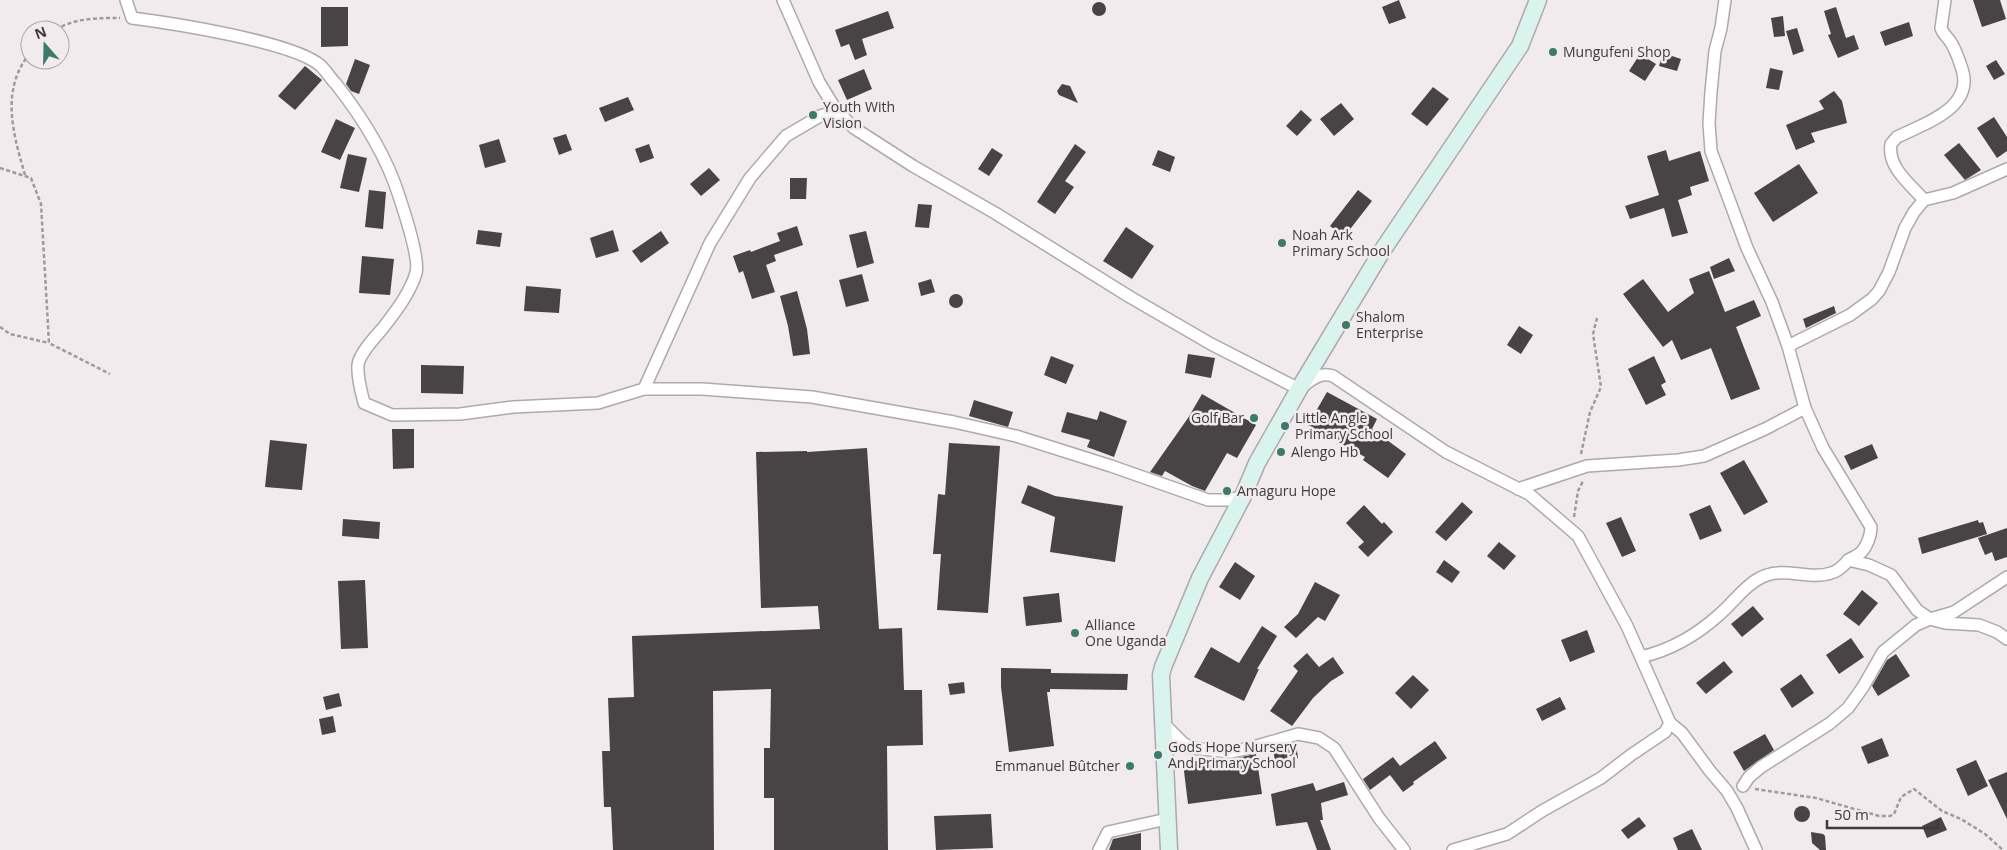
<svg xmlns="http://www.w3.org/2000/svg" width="2007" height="850" font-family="'Open Sans',sans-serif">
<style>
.building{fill:#484345}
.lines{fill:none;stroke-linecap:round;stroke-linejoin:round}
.street-casing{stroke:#afa9ab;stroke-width:14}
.secondary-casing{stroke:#afa9ab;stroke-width:19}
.path{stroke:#9f9b9c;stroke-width:2.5;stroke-dasharray:4 2.5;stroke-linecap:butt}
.street{stroke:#fff;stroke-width:11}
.secondary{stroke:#d8f4ed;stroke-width:16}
.poi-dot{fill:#3a7b6b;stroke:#f1ebed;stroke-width:2}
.labels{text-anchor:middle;stroke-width:5;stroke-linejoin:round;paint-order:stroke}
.poi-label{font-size:14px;fill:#3d3b3c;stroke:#f1ebed;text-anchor:start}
</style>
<rect width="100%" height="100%" fill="#f1ebed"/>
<g class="building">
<path d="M1399,0L1406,18L1389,24L1382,7Z"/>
<path d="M1973,0H2000L2006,19L1982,27Z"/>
<circle cx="1099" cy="9" r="7"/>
<path d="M321,7H348V46L321,47Z"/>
<path d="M1836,7L1846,38L1854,35L1859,49L1838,58L1828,35L1831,34L1824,11Z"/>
<path d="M888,11L894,28L862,39L867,55L855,60L849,44L841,47L835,30Z"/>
<path d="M1783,16L1785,36L1774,37L1771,18Z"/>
<path d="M1909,22L1913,36L1885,46L1880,32Z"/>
<path d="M1797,28L1804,51L1793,55L1786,31Z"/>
<path d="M1663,53L1681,59L1677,71L1659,66Z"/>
<path d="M1640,54L1656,64L1645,81L1629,71Z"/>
<path d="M355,59L370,65L359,94L351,91L346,84Z"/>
<path d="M1996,60L2005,74L1994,80L1986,66Z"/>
<path d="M305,66L322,80L295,110L278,96Z"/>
<path d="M1770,68L1783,71L1779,90L1766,88Z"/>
<path d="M864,69L872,89L847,100L838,80Z"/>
<path d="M1062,84L1070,86L1078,103L1059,95L1057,91Z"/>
<path d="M1433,87L1449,99L1427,126L1411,114Z"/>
<path d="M1834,91L1842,101L1847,123L1811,133L1815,142L1796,150L1786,125L1824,109L1819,101Z"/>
<path d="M628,97L634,110L605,122L599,108Z"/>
<path d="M1341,103L1354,119L1334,136L1320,119Z"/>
<path d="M1301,110L1312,120L1297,136L1286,126Z"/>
<path d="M1994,117L2007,137V151L1997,158L1977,128Z"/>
<path d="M336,119L355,128L340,160L321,152Z"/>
<path d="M566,134L572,150L559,155L553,138Z"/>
<path d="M499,139L506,162L485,168L479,145Z"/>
<path d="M1959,143L1981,170L1965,180L1944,155Z"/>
<path d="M649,144L654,158L640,163L635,149Z"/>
<path d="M1075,144L1086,152L1065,181L1074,187L1055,214L1037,202Z"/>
<path d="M992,148L1003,155L989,176L978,169Z"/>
<path d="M1158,150L1175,157L1170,172L1152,165Z"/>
<path d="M1666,150L1669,161L1700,151L1709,181L1690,187L1692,195L1678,200L1688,233L1672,237L1664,208L1630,219L1625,206L1659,195L1647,156Z"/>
<path d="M348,154L367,158L359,192L340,188Z"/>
<path d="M1799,164L1818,193L1773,222L1754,193Z"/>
<path d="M709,168L720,180L701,196L690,184Z"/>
<path d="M790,178H807L806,199H790Z"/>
<path d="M369,190L386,192L383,229L365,227Z"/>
<path d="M1358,190L1372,201L1344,237L1330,226Z"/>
<path d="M918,204L932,205L929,228L915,227Z"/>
<path d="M797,226L803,245L774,255L776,261L766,265L775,292L752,299L743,271L739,273L733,256L750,250L751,252L780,241L777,233Z"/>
<path d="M1126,227L1154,246L1132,279L1103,261Z"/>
<path d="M478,230L502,233L500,247L476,244Z"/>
<path d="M613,230L619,251L596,258L590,238Z"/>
<path d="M661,231L669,243L641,263L632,251Z"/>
<path d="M866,231L874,263L857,268L849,235Z"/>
<path d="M362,256L394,259L390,295L359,293Z"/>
<path d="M1729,258L1735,271L1714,279L1710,267Z"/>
<path d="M1709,271L1725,312L1754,300L1761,316L1736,327L1760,389L1731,400L1711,348L1681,360L1672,340L1663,347L1623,294L1643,279L1668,312L1694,293L1689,279Z"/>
<path d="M862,274L869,301L846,307L839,280Z"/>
<path d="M931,279L935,292L921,296L918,283Z"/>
<path d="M526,286L561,289L559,313L524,311Z"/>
<path d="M797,291L807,329L810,354L793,356L788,326L780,296Z"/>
<circle cx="956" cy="301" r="7"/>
<path d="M1834,306L1836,313L1806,328L1803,319Z"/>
<path d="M1519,326L1533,335L1521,354L1507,345Z"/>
<path d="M1188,354L1215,358L1211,378L1185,373Z"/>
<path d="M1051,356L1074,365L1066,384L1044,375Z"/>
<path d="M1654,356L1666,382L1661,385L1666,395L1646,405L1628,369Z"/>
<path d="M421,365L464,366L463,394L421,393Z"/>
<path d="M1327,392L1377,419L1372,429L1406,454L1388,478L1363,460L1365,457L1308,425Z"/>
<path d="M1202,394L1256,425L1237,458L1227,453L1205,491L1192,486L1165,471L1162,476L1150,472L1188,418Z"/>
<path d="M974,400L1013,412L1008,427L969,416Z"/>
<path d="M1100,411L1127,421L1114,457L1087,447L1090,440L1061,432L1067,412L1097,420Z"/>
<path d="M392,429H414V468L393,469Z"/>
<path d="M270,440L307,444L302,490L265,487Z"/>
<path d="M949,443L1000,446L988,613L937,610L941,554H933L938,494L945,495Z"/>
<path d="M1872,444L1878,458L1851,470L1844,456Z"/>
<path d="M867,448L879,629L902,628L904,690H922L923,745L887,746L888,850H774V798H764V748H770L771,689L713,691L714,850H613L611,807H604L602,751H610L608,698L634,697L632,636L820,629L818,606L761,608L756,452L807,451V452Z"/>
<path d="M1744,460L1768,502L1744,515L1720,473Z"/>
<path d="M1028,485L1055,496L1123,506L1115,562L1050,552L1055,517L1021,503Z"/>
<path d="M1462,502L1473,512L1446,541L1435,532Z"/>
<path d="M1364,505L1382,524L1384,522L1393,532L1368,557L1358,547L1364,542L1346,523Z"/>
<path d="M1710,505L1722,531L1700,540L1689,514Z"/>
<path d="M1621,517L1636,551L1622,557L1606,523Z"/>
<path d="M343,519L380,522L379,539L342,536Z"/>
<path d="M1978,520L1979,523L1983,522L1987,534L1922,554L1918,538Z"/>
<path d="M2007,528V557L1995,561L1992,552L1985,555L1978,538Z"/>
<path d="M1499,542L1516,556L1504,570L1487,556Z"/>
<path d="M1444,560L1460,572L1452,583L1436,572Z"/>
<path d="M1235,562L1255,576L1240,600L1219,587Z"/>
<path d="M365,580L368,648L341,649L338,581Z"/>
<path d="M1315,582L1340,595L1325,621L1318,617L1296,638L1284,627L1298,614Z"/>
<path d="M1862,590L1878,603L1859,626L1843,614Z"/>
<path d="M1059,593L1062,622L1026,626L1023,597Z"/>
<path d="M1753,606L1764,619L1742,637L1731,624Z"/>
<path d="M1262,626L1277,636L1257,669H1259L1244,701L1194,677L1211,647L1239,663Z"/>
<path d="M1587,630L1595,652L1570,662L1561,640Z"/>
<path d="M1851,638L1864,657L1839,674L1826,655Z"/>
<path d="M1307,653L1319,667L1333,657L1344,673L1331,681L1313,698L1292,726L1270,711L1298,671L1293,666Z"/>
<path d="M1896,654L1910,676L1878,696L1872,686L1887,660Z"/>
<path d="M1724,661L1733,672L1706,694L1696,683Z"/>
<path d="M1001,668L1051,669V673L1128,674L1127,690L1050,689V692H1047L1054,746L1009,752L1001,687Z"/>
<path d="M1801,674L1814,693L1792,708L1780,689Z"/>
<path d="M1413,675L1429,690L1411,709L1395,693Z"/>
<path d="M964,682L965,693L950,695L948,684Z"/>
<path d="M339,693L342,706L326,710L323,697Z"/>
<path d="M1560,697L1566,709L1542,721L1536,709Z"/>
<path d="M333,716L336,732L322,735L319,719Z"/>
<path d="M1765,734L1774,750L1744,771L1733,752Z"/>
<path d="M1882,738L1889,756L1868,764L1861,747Z"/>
<path d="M1435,741L1447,758L1413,782L1414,784L1403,792L1390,775L1370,790L1363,779L1393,757L1400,766Z"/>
<path d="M1296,743L1298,758L1275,761L1273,749Z"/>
<path d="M1256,754L1262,794L1188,804L1183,763L1217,758L1231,759Z"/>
<path d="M1976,760L1988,786L1968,796L1956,769Z"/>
<path d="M2007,772V819L1988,780Z"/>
<path d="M1344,782L1348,795L1321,803L1323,820H1320L1331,850H1317L1307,822L1276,826L1271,794L1313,783L1316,791Z"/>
<circle cx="1802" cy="814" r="8"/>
<path d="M991,814L993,848L936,850L934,816Z"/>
<path d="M1639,817L1646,826L1628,839L1621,830Z"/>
<path d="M1941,817L1947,830L1927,838L1922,826Z"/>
<path d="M1692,829L1702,850H1678L1673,838Z"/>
<path d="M1811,832L1823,834L1825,836L1826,850H1820L1812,843Z"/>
<path d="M1141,833V850H1109L1113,839Z"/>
</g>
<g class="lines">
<defs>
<g id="street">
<path d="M126,0L132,18C171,23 295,42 321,66C327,72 331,79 336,84C362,117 386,155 399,196C404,211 420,259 416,273C410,293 396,311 383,328C376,336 359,354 358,365C357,377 361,391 364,403L392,415L460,414L513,407L598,403L644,389L710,243L750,178L786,136L820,116L837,111"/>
<path d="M783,0L819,82L836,110L854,128L913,166L995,213L1130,297L1211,344L1299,389C1310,381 1320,371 1333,376L1446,452L1529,494L1578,536L1627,626L1670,723L1682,733L1710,771L1727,791L1737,808L1756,850"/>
<path d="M1945,0L1941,28C1943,34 1947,37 1950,41C1955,48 1958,57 1961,66C1977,107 1926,123 1897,137L1891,144C1887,167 1910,184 1924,200L1953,193L2007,169"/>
<path d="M1788,346L1850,315L1872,299L1879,291L1889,272L1905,228L1914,212L1924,200"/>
<path d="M644,389H702L812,397L954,422L1016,436L1111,466L1208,500H1229L1243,496"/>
<path d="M1518,489L1587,466L1678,460L1704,456L1765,429L1805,408"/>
<path d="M1848,560L1869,565L1891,575L1917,610L1930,619L1954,612L2007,577"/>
<path d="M1641,657C1671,650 1698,634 1720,614C1735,601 1748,581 1767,575C1787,568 1811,580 1831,573C1840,571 1843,565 1849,560C1852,557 1856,557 1859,554C1866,549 1871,536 1871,527L1823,448L1805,408L1788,346L1772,302L1747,248L1711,151L1709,123L1711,92L1715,51L1721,28L1725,0"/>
<path d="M1163,723L1183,743L1192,748L1230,752L1250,748L1298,734L1319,738L1334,748L1379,818L1404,850"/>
<path d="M1743,786L1749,777L1761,767L1829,724L1848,708L1863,687L1883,652L1916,625L1930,619L1945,623L1979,625L1997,632L2007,639"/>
<path d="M1099,850L1108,832L1167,819"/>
<path d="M1453,850L1507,834L1542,811L1601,778L1631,755L1665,732L1670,723"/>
</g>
<path id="secondary" d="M1169,850L1161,675L1163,667L1200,578L1243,496L1257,463L1299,389L1382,251L1520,46L1538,0"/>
</defs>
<use href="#street" class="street-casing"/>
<use href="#secondary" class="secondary-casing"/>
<g class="path">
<path d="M56,30C73,18 99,18 120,18"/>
<path d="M0,168L31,178L41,204L49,343L110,374"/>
<path d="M25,175C13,133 0,90 30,53"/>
<path d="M0,327L10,334L49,343"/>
<path d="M1581,454L1590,412L1601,387L1593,334L1597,318"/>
<path d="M1574,517L1578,491L1583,481"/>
<path d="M1755,789L1816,798L1879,816H1890L1894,814L1901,797L1914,789L1942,811L1961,819L1985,834L2003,850"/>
</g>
<use href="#street" class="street"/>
<use href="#secondary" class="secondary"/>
</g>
<g class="poi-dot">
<circle cx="1553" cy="52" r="5"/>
<circle cx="813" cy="115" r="5"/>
<circle cx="1282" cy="243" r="5"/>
<circle cx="1346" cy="325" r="5"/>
<circle cx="1254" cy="418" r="5"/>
<circle cx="1285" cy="426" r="5"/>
<circle cx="1281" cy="452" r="5"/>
<circle cx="1227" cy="491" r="5"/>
<circle cx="1075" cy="633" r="5"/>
<circle cx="1158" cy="755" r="5"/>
<circle cx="1130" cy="766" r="5"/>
</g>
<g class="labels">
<g class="poi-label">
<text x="1563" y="57">Mungufeni Shop</text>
<text x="823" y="112">Youth With<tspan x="823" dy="16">Vision</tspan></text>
<text x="1292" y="240">Noah Ark<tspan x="1292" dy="16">Primary School</tspan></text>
<text x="1356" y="322">Shalom<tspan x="1356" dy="16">Enterprise</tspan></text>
<text x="1244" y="423" text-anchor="end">Golf Bar</text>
<text x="1295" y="423">Little Angle<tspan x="1295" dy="16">Primary School</tspan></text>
<text x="1291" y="457">Alengo Hb</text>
<text x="1237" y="496">Amaguru Hope</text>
<text x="1085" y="630">Alliance<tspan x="1085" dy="16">One Uganda</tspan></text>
<text x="1168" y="752">Gods Hope Nursery<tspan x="1168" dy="16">And Primary School</tspan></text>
<text x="1120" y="771" text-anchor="end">Emmanuel Bûtcher</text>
</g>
</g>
<g transform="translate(45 45) rotate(340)"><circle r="24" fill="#f1ebed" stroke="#a9a5a6"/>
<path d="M0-4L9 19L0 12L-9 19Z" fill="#3a7b6b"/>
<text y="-8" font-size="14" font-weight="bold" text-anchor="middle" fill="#3d3b3c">N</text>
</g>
<path d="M1827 820v8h111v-8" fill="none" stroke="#3d3b3c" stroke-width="2.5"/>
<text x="1834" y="820" font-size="15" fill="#3d3b3c" stroke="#f1ebed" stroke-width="4" paint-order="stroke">50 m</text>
</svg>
